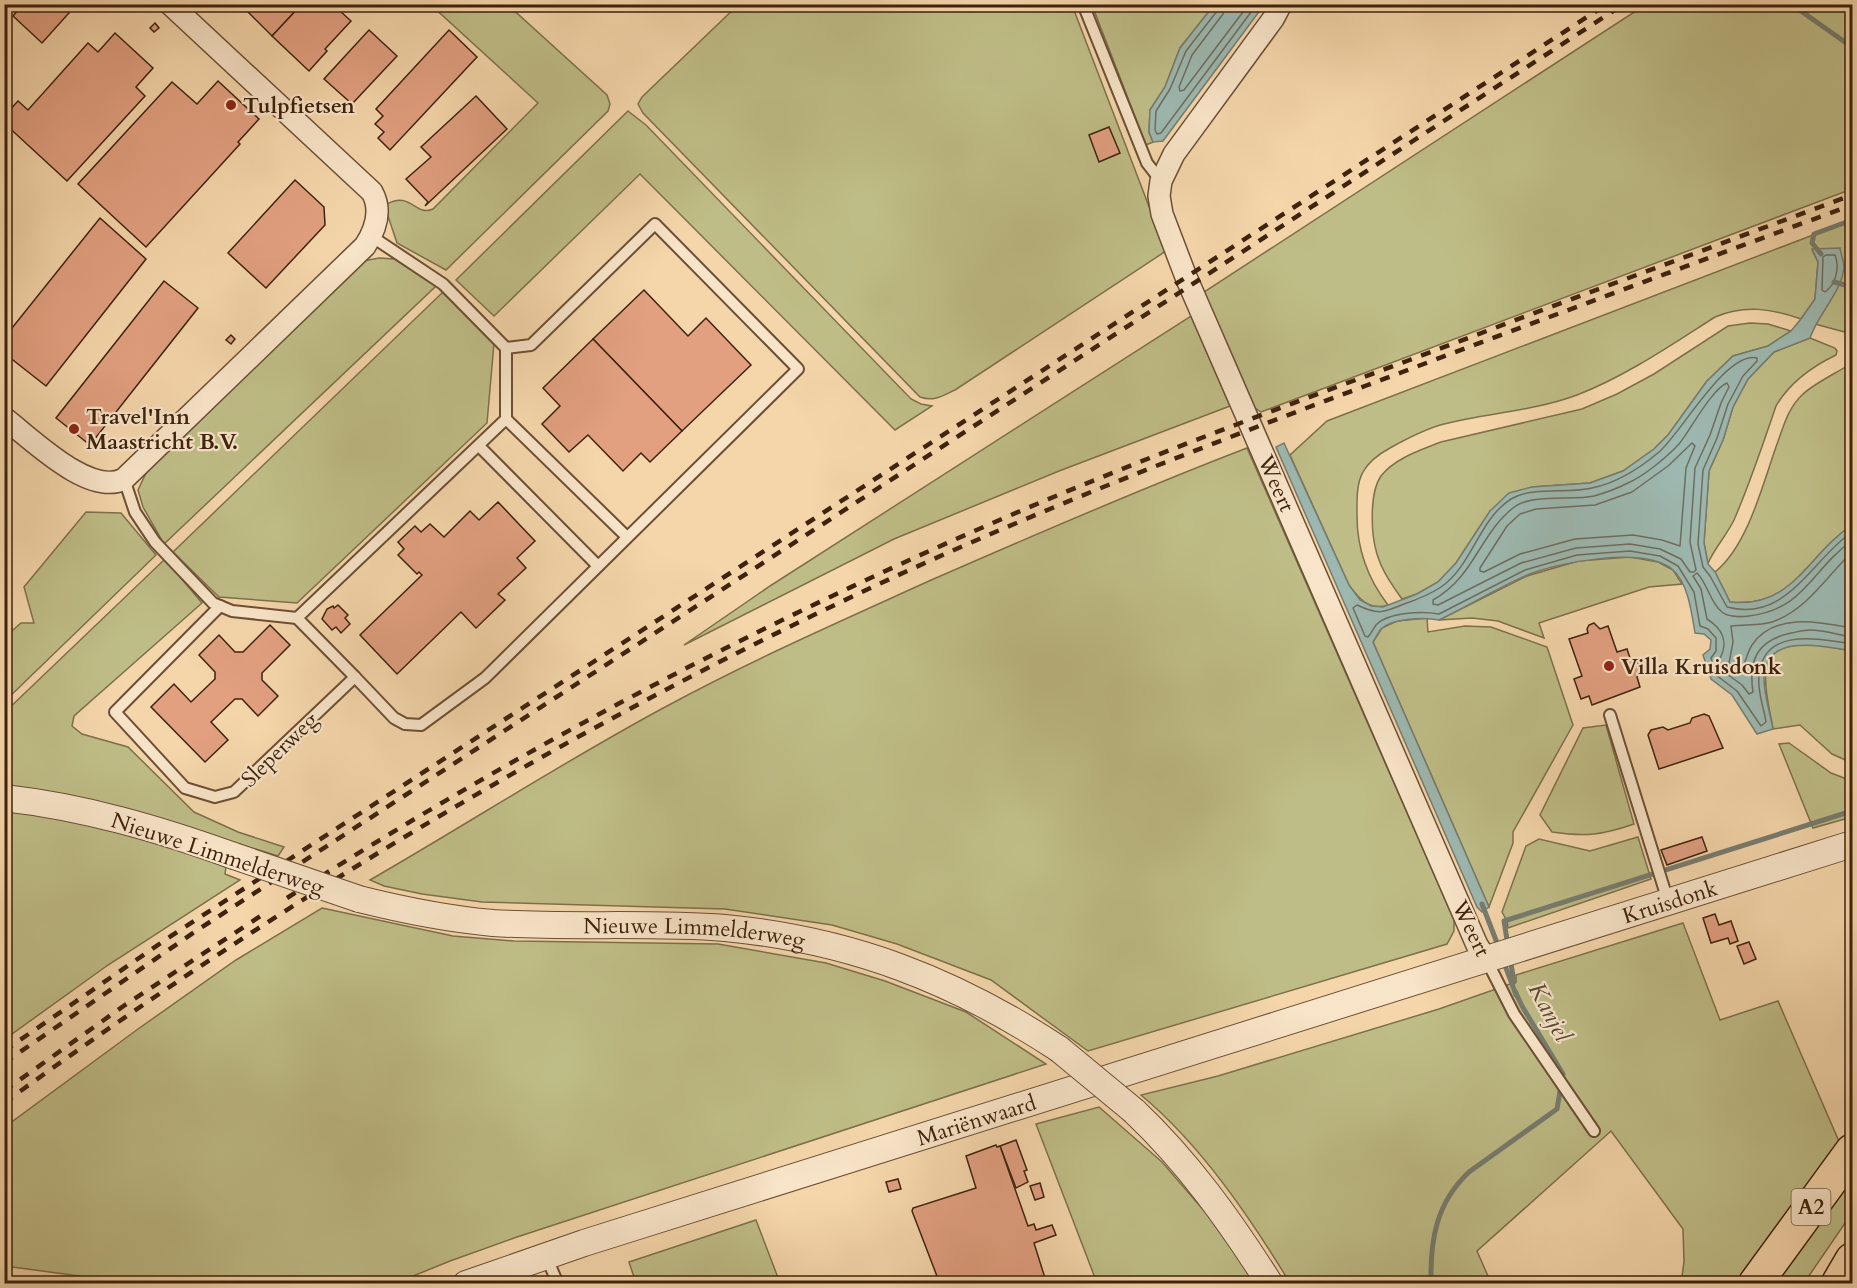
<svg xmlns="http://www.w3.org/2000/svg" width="1857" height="1288" font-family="Cardo,serif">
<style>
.green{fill:#bfbd87;stroke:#7e704a;stroke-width:1.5}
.water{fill:#9db8b0;stroke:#777c6f;stroke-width:1.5}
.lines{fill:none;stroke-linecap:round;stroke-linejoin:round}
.shore{stroke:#6e6d5e;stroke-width:1.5}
.stream{stroke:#777c6f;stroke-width:5}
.building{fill:#e2a081;stroke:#3e220d;stroke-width:1.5}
.service-casing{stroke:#6c4f34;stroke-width:14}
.minor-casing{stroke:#6c4f34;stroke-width:24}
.tertiary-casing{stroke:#6c4f34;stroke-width:28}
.motorway-casing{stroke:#3e220d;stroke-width:36}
.service{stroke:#f8e4c8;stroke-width:10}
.minor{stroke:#f8e4c8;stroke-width:21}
.tertiary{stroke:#f8e4c8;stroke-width:26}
.motorway{stroke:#f5d6ab;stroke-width:33}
.rail{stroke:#3e220d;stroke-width:4.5;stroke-dasharray:10 10;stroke-linecap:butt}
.tertiary-bridge-casing{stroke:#6c4f34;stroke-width:28;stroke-linecap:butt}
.tertiary-bridge{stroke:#f8e4c8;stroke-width:26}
.poi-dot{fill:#8f2418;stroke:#f8e4c8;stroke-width:2}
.labels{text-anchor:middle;stroke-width:4.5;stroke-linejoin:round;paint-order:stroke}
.shield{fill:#f8e4c8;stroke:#765c45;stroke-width:1.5}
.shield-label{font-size:21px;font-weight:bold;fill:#3e220d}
.poi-label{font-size:22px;font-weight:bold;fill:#3e220d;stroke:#f8e4c8;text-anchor:start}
.street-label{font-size:22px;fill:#3e220d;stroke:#f8e4c8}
.water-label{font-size:24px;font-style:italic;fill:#564836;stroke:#f8e4c8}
</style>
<rect width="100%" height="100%" fill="#f5d6ab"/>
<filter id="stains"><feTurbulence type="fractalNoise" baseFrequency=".00333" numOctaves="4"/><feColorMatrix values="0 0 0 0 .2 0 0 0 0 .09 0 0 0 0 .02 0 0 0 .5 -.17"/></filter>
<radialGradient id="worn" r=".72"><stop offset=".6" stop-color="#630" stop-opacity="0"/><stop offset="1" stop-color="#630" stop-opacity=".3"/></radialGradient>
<g class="green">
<path d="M431,5H508L607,95L610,104L608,111L446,270L397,243L388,216L387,204C411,191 415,217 433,209L538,103Z"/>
<path d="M738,5H1072L1166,251L955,390C942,396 934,402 920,397L643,113L638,104L642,97Z"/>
<path d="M1092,5H1214L1180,48L1165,87L1150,110L1149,132L1153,142L1146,145Z"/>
<path d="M1645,5H1852V189L1261,412L1252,406L1204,292Z"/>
<path d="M628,111L646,125L911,399L921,404L932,406L895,430L640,174L494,316L456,280Z"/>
<path d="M1852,220V334L1815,324L1837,287L1812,250L1818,262L1815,299L1801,319C1772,309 1745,304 1715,317C1671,345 1626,376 1577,395C1534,411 1487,413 1444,424C1425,429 1406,439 1390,448C1379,454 1369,461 1363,472C1356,484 1357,503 1357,516C1357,549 1368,579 1388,605C1369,611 1359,599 1349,585L1290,455L1327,421Z"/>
<path d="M379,258L395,259L436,286L164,544L143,507L138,490L146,473L363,261Z"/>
<path d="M443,292L494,343L487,423L297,603L219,597L173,552Z"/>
<path d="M1191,316L1230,406L1059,471L894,539L684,645L770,586Z"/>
<path d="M1750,323L1768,324L1791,331L1768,346L1733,356L1707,381L1668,435L1654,449L1623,471L1590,483L1532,487L1490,511L1456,563L1438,582L1417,594L1402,599C1392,585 1382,571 1377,554C1371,535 1369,493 1381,476C1395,458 1421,450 1441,442L1582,409L1617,394L1654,374L1728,326Z"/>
<path d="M1810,338L1835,348L1837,351L1836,355C1811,367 1790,382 1776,406C1763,444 1750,483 1734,520C1728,533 1710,555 1708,564L1704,543L1709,471L1723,440L1733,407L1748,379L1774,352Z"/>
<path d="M1852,363V525C1806,556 1794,609 1730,602L1715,572C1748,546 1763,483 1777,444C1783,428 1788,408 1802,395C1814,383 1837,373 1852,363Z"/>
<path d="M1247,448L1454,920V931L1447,944L1088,1051L991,980L897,944L832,925L725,909L482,902L422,894L384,886L370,880C469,823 566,760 667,706C752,660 841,621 929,581C1034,535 1140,489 1247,448Z"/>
<path d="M86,512L121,513L156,555L5,701V637L21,623H34L24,587Z"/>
<path d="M1630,557L1658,562L1673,570L1682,584L1649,587L1539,623L1544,638L1498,621L1472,618L1439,620L1527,576L1578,561Z"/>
<path d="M165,559L202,603L74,716L72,726L82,734L128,747L194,812L238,832L284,847L278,856L120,807L72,796L5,788V712Z"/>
<path d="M1427,618L1428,632L1465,626L1491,627L1547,647L1573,725L1513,832V843L1489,907L1373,642L1382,628L1397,621Z"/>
<path d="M1809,643L1852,651V763L1832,754L1800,725L1773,729C1770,708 1754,660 1781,649C1789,646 1800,645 1809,643Z"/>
<path d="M1606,725L1634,824C1602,835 1586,837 1552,832L1540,815L1583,728Z"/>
<path d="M1789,743L1831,773L1852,781V817L1813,828L1779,744Z"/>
<path d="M5,811L80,821L134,833L226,867L225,874L240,880L108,965L5,1039Z"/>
<path d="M1638,837L1651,879L1508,928L1507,921L1502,912L1526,846L1539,839L1590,851Z"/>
<path d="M322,908L453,936L514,941L718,944L826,963L885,981L966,1012L1046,1064L517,1237L450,1261L396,1283H131L5,1266V1127L138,1029L236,960Z"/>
<path d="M1683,923L1720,1020L1778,1001L1841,1146L1743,1283H1681L1684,1262L1683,1229L1611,1131L1477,1251L1491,1283H1290C1249,1216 1201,1145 1141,1095L1218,1076L1439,1009L1516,982V975Z"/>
<path d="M1099,1107L1162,1162L1206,1213L1256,1283H1097L1036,1124Z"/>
<path d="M1852,1171V1213L1804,1283L1771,1284Z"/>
<path d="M756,1220L780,1283H636L629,1262Z"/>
</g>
<g class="water">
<path d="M1214,5H1264L1163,141L1153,142L1149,132L1150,110L1165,87L1180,48Z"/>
<path d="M1840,248C1841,255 1844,261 1844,268C1841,293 1818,314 1810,338L1774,352L1748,379L1733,407L1723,440L1709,471L1704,543L1708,564L1715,572L1730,602C1793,609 1807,555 1852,525V651C1824,646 1765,632 1764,678C1764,694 1770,713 1773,729L1757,734L1732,695L1711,679L1703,655L1710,649L1711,640L1704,634L1695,633C1692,614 1688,582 1672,569C1643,546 1557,562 1525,576C1496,589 1468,606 1439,620C1425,617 1392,618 1381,629C1378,632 1376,638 1373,642L1489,907L1482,912L1477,907L1276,447L1284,443L1349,585L1360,600L1371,606L1383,607L1417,594L1438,582L1456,563L1490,511L1509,493L1532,487L1590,483L1623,471L1654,449L1668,435L1707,381L1733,356L1768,346L1791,331L1801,319L1815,299L1818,262L1812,249Z"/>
</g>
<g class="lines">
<g class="shore">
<path d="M1218,4L1217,11L1186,51L1170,89L1156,111L1155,130L1157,134L1161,133L1257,4"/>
<path d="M1226,4L1223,14L1192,55L1179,87L1180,91L1184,90L1249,4"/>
<path d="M1826,255H1835C1840,268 1836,284 1825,292L1822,290L1823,257Z"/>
<path d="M1727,383L1729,387L1721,403L1710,435L1695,468L1690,542L1696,570L1694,572H1690L1681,559L1660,549L1630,544L1576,548L1521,563L1438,605L1433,604V600C1475,576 1479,535 1513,508C1531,493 1571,501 1594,496C1605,493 1618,488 1628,483C1644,476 1667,457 1679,444C1691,429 1712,389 1727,383Z"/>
<path d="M1692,443L1695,446L1686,468L1680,546L1662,540L1633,535L1575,539L1520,554L1484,572L1480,571V568L1507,526L1520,514L1536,509L1595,505L1632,492L1668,466Z"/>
<path d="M1852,532C1811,560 1787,623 1727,607L1710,576L1703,567L1698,544L1703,470L1717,438L1728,404L1743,376L1757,361V358C1726,351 1682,432 1659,452C1640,468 1617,483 1592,488C1568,494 1533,486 1511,499C1479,519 1472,566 1441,587C1429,595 1416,600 1404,604C1383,613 1378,615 1357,605L1353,608L1365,636L1368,637C1371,634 1373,629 1376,625C1388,612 1423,611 1439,614L1525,570L1577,555L1630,551L1660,556L1678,566L1694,592L1700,626L1708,629L1716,638V651L1711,658L1716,675L1737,691L1761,726L1766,722C1764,708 1757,691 1759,677C1762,626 1819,639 1852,644"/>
<path d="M1852,541C1812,568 1806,609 1749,616C1741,617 1728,617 1722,612C1710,603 1708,584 1697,573L1693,576L1701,589L1707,619C1723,629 1729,643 1719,660L1723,671L1742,685L1749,694L1753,692C1748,659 1758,640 1791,633C1797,632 1804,630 1810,630C1824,630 1839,635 1852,637"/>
<path d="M1852,552C1827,576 1807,610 1772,622C1759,626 1744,624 1731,626L1733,642L1729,663L1738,671H1742C1745,663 1747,653 1752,645C1774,612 1820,622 1852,628"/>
</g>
<g class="stream">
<path d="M1791,4L1852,47"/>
<path d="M1821,254L1812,243L1814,234L1852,220"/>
<path d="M1834,282L1852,287"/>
<path d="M1482,904L1499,948"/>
<path d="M1508,946L1504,921L1852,811"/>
<path d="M1510,958L1514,982"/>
<path d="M1503,960L1516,995"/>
<path d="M1431,1284C1430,1240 1436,1203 1469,1172L1557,1109L1563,1074L1522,1006L1515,991"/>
</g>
</g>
<g class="building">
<path d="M23,4H77L42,43L13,16Z"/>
<path d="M240,4H302L272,36Z"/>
<path d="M302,4H346L340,11L351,21L325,49L327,51L309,71L272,36Z"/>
<path d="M155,23L159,28L154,32L150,28Z"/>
<path d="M369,30L397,56L352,104L324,79Z"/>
<path d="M449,30L477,57L390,150L378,138L384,132L375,124L383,116L376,109Z"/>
<path d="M115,33L153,68L136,87L145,96L67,181L4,123V116L18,101L28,110L88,43L98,52Z"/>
<path d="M218,81L259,119L238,142L240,144L146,247L78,184L172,82L197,104Z"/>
<path d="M476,96L507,129L425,206L428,202L406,179L431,157L421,147Z"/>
<path d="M1109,127L1120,153L1099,162L1089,135Z"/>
<path d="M295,180L324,207L325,225L266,288L228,253Z"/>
<path d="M100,218L146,259L46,386L4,353V338Z"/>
<path d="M164,281L198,308L90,445L56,418Z"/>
<path d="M644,290L688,336L706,318L751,365L682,431L593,339Z"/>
<path d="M231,335L235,339L231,344L226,340Z"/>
<path d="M593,339L682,431L650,462L641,453L623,471L588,435L569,452L542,424L560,406L543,388Z"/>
<path d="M498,502L535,541L517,558L526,568L498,594L505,600L476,628L461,612L397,674L360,635L422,575L419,572L417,574L398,555L404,549L398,542L415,526L421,532L430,524L444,537L470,511L479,520Z"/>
<path d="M338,605L348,615L345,618L350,624L341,633L336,627L332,630L322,619L327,609L333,606L334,608Z"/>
<path d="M1594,623L1600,629L1608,626L1617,652L1627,649L1630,658L1637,661L1640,671L1637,677L1640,687L1592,705L1589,696L1581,699L1574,679L1582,676L1569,639L1588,633L1587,629L1589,625Z"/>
<path d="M270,625L290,645L262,673V680L278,696L258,716L242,699H235L211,722L228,740L205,762L151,707L174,684L191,702L215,679V672L199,655L219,635L235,652H243Z"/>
<path d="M1704,714L1709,716L1723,748L1659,769L1648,735L1651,730L1663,727L1668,730L1690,723L1692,718Z"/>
<path d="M1702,837L1707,851L1667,865L1661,850Z"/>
<path d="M1715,914L1719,925L1731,921L1738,941L1730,944L1728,938L1711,943L1703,918Z"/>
<path d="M1749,942L1756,959L1744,964L1737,946Z"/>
<path d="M1016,1140L1027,1170L1024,1171L1028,1182L1016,1188L1000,1146Z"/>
<path d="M996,1145L997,1147L1000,1146L1028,1226L1034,1224L1036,1230L1052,1225L1056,1235L1034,1243L1045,1278L1028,1284H940L912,1211L913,1208L976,1188L966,1156Z"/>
<path d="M898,1179L901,1189L889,1192L886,1182Z"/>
<path d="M1040,1183L1044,1197L1035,1200L1030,1186Z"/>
</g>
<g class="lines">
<defs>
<g id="service">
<path d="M1083,4L1147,163L1161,181"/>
<path d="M506,419L627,537"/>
<path d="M479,446L598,566"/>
<path d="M124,479L135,512L155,542L213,603L232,611L297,618L506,419V348L443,284L371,236"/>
<path d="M220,606L115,712L185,788L215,797L234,792L355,677L297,618"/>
<path d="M355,677L394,718L405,724L421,725L485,678L798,369L655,224L531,345L506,348"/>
<path d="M1610,715L1668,901"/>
<path d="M1486,959L1514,1014L1594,1131"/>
<path d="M546,1256L558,1284"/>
</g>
<g id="minor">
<path d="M1281,4L1273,19L1174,154L1161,181L1159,196L1162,214L1186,277L1477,945L1486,959"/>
<path d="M4,418C31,438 89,497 124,479L365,246C376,229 382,210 372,192L170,4"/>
</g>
<g id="tertiary">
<path d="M4,798C84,807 159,829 234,856"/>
<path id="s1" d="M359,899C403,910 448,919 493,923C570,928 648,922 725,928C851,940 954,980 1059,1049"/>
<path d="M1134,1111C1188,1162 1230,1221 1270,1284"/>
<path id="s2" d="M466,1284L584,1243L1852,844"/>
</g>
<g id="motorway">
<path d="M1755,1284L1852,1151"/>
<path d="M1838,1284L1852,1260"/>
</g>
</defs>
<use href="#service" class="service-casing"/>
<use href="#minor" class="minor-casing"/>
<use href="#tertiary" class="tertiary-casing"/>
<use href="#motorway" class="motorway-casing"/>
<use href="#service" class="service"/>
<use href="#minor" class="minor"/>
<use href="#tertiary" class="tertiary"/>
<use href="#motorway" class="motorway"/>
<g class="rail">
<path d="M287,898C510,755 745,631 988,525C1125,465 1266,413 1407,361C1555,305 1704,250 1852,195"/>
<path d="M4,1051L171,936L1607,4"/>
<path d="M4,1063L196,931L1624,4"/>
<path d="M4,1091L125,1005L262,915"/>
<path d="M4,1103C287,897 587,718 905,572C1069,497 1237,434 1405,371C1554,315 1703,260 1852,205"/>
</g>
<defs>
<g id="tertiary-bridge">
<path d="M234,856L359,899"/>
<path d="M1059,1049L1134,1111"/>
</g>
</defs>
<use href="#tertiary-bridge" class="tertiary-bridge-casing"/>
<use href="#tertiary-bridge" class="tertiary-bridge"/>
</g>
<g class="poi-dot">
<circle cx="231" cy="105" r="6"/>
<circle cx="74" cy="429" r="6"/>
<circle cx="1609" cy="666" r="6"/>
</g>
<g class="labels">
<rect class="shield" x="1791.5" y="1189" width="39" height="36" rx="4.5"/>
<g class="shield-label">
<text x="1811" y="1214">A2</text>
</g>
<g class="poi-label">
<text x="243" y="113">Tulpfietsen</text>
<text x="86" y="424">Travel'Inn<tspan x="86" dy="25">Maastricht B.V.</tspan></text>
<text x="1621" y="674">Villa Kruisdonk</text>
</g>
<g class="street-label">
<text transform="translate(1277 483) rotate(66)" y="8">Weert</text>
<text transform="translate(279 749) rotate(-44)" y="8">Sleperweg</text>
<text transform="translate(218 853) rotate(18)" y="8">Nieuwe Limmelderweg</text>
<text dy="8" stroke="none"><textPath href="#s2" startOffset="1263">Kruisdonk</textPath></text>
<text transform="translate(1472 928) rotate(64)" y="8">Weert</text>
<text dy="8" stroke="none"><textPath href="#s1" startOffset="338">Nieuwe Limmelderweg</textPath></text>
<text dy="8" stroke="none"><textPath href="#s2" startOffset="536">Mariënwaard</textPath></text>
</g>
<g class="water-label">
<text transform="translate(1550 1012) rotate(62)" y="8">Kanjel</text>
</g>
</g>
<rect width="1857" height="1288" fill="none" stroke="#f5d6ab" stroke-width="24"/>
<rect x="6" y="6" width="1845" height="1276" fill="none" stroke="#3e220d" stroke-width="3"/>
<rect x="12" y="12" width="1833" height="1264" fill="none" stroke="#3e220d" stroke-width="1.5"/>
<rect width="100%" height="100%" filter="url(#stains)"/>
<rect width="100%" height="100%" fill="url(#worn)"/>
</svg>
